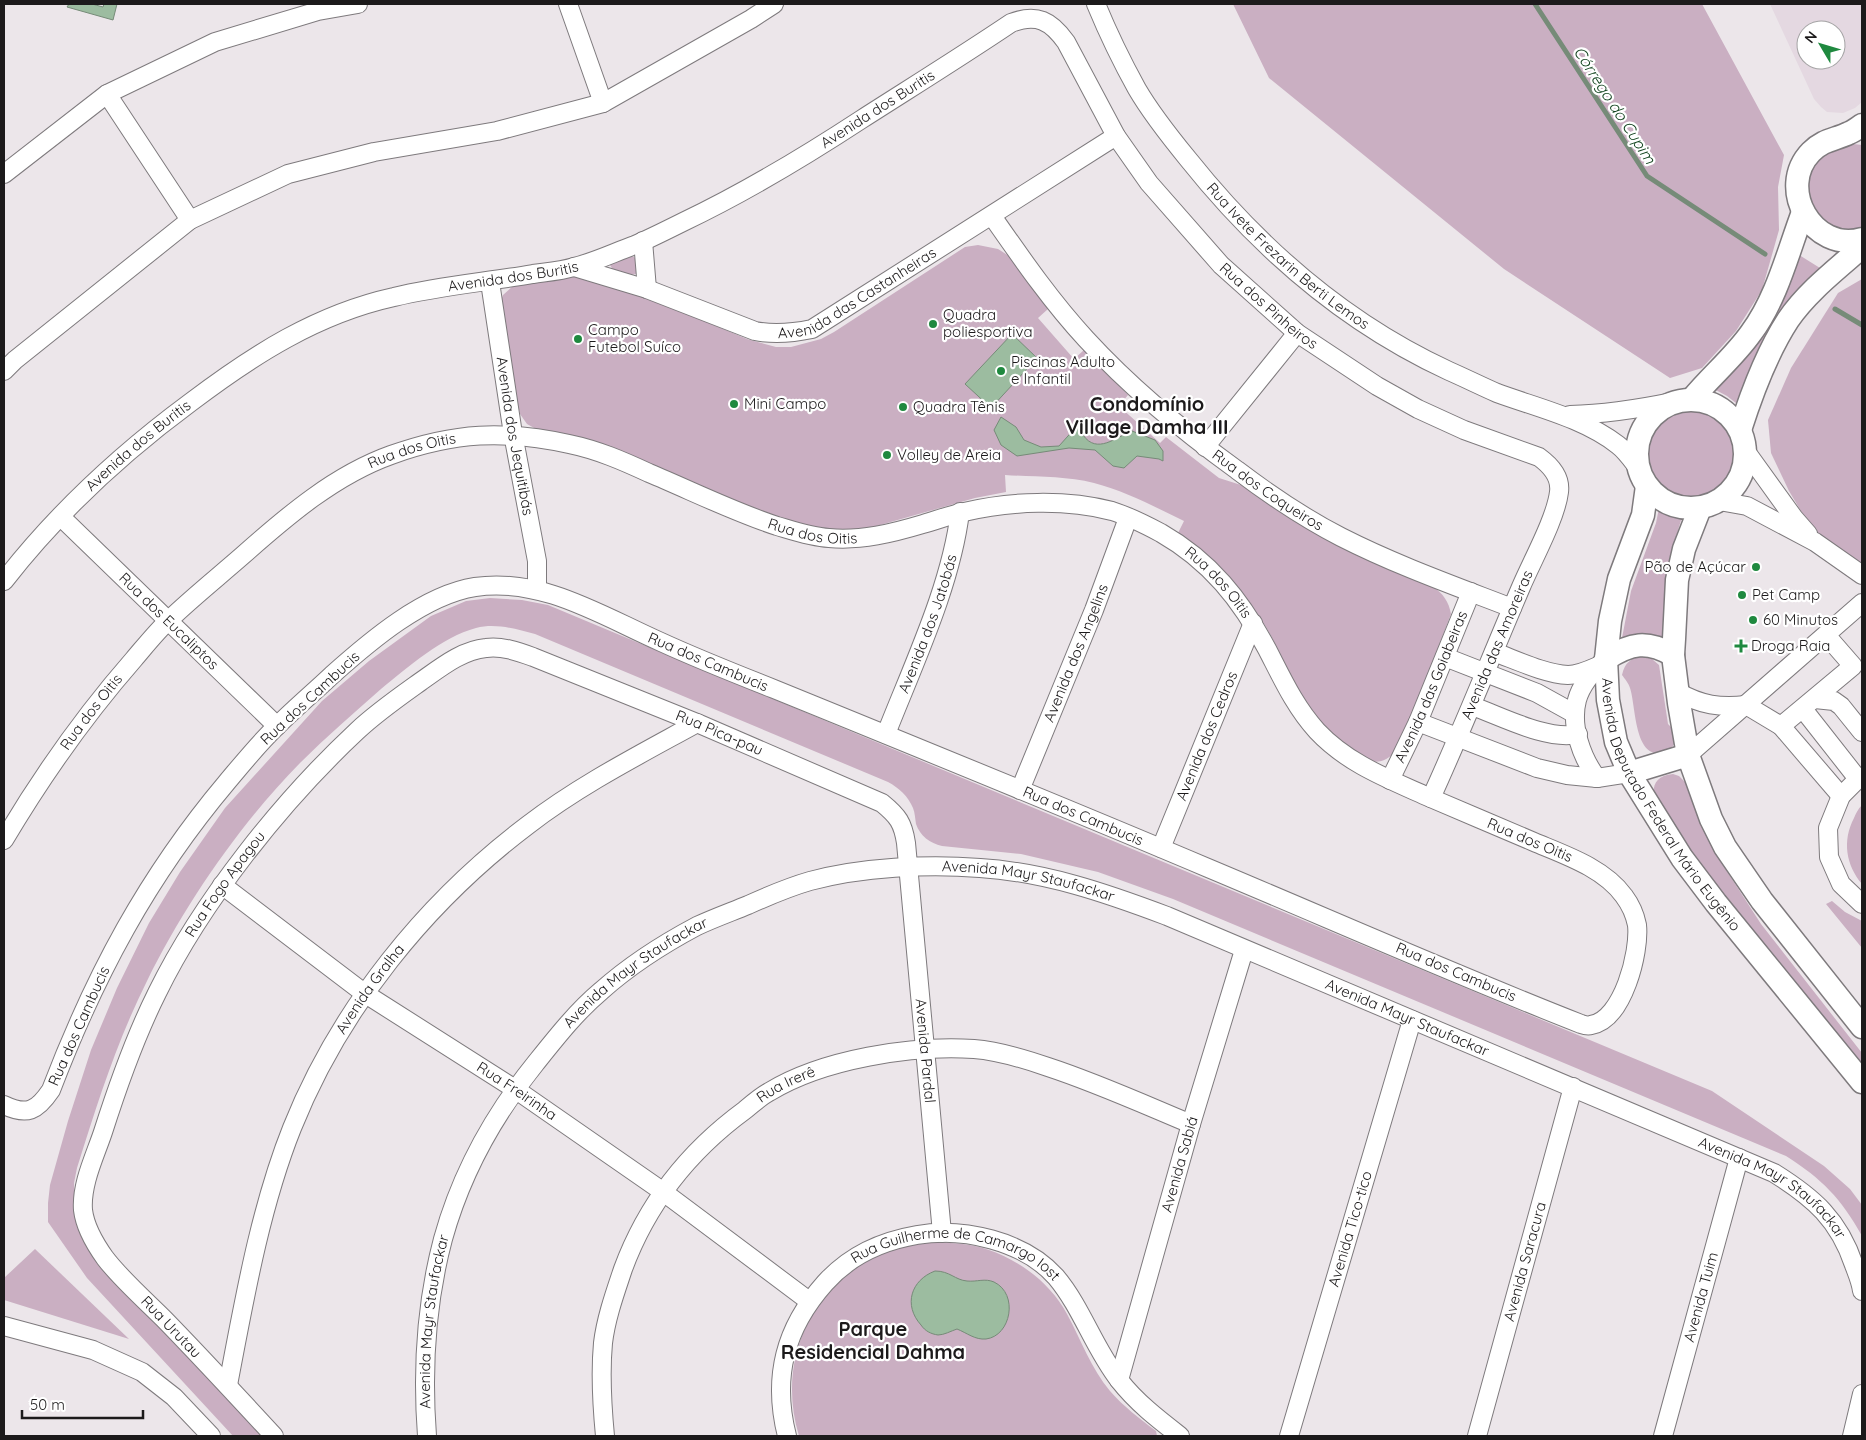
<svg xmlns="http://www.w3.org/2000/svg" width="1866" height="1440" font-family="Quicksand,sans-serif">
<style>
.built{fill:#e4d8e1;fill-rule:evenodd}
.green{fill:#caafc2}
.water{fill:#9cbca0;stroke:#768b78}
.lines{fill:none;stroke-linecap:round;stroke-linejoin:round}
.stream{stroke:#768b78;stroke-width:5}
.minor-casing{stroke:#7e7a7d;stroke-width:20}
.tertiary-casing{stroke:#7e7a7d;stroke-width:25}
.minor{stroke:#fff;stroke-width:18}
.tertiary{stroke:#fff;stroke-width:22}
.poi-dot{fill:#1f893f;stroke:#fff;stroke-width:2}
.labels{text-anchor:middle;stroke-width:4.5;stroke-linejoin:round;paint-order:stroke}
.street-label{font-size:15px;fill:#1c1a1b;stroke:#fff}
.poi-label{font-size:15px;fill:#1c1a1b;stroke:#fff;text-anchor:start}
.water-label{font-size:16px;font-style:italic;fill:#12441f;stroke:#fff}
.district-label{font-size:20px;font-weight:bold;fill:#1c1a1b;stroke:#fff}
</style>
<rect width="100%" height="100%" fill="#ece6ea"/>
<path class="built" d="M1770,4H1862V102L1855,108L1843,113L1827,112L1821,107L1814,99ZM1806,30H1836V60H1806Z"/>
<g class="green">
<path d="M1233,4H1702L1784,155L1778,187L1779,230L1762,290L1736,331L1702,368L1670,378L1504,269L1269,78Z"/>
<path d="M1845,143L1862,145V233H1831L1804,203L1810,163Z"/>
<path d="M978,245L998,249L1009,256L1048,309L1038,318L1074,359L1084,350L1128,395L1119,406L1160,443L1166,437L1219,478L1241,485L1306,525L1432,586C1443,593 1449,602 1451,614L1400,748C1380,768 1371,764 1351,750C1343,745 1335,740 1329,734C1295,700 1285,654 1259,616C1237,584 1206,560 1177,535L1184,521C1155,507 1125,491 1094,483C1065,476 1035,477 1005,475L1006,492L975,498L866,529L833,531L801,526L771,515L585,439L536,429L527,424L520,414L498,309L503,295L514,285L571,276L595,279L619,285L747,339L776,347H791L821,339L834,332L965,247Z"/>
<path d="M1796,253L1820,268L1800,288L1741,407L1727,396L1712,388C1725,375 1742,362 1753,348C1777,319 1787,288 1796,253Z"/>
<path d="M627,256L634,257C638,262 639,268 636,274L629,275L613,270L610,265L611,261Z"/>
<path d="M1862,279V565L1811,528L1789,491L1771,453L1768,420L1791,368L1838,293Z"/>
<circle cx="1693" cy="453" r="46"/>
<path d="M1659,508L1682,517L1671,553L1668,640C1652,633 1638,633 1622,638L1631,591L1656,523Z"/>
<path d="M490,598L522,600L548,605L1712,1091L1824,1166L1850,1189L1862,1205V1236C1841,1198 1822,1179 1786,1156L1173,899L1098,872L1021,854L942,846C930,843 920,836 916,824C915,818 915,813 913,808C908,796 899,788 888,782L535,634C516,629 496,623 476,628C442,637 408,667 381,689C354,713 326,737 300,763C240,824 185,904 147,981C117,1041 97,1104 77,1168L74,1183L75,1213L266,1436H233L87,1278L48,1222V1203L50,1185L68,1121L91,1050L117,988L149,923L180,872L225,808L322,701L369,661L431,616L466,601Z"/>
<path d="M1643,656L1652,659L1659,665L1668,724L1678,734C1675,744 1671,752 1661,753C1634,757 1636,706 1630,688C1629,684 1625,679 1622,675C1625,662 1631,658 1643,656Z"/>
<path d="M1673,774L1679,776L1685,782L1719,859L1761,924L1862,1053V1071L1700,864L1654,800C1652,784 1656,776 1673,774Z"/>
<path d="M1862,805V884C1846,865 1842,841 1854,818C1856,813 1858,809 1862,805Z"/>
<path d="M1832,901L1845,912L1862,921V948L1826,904Z"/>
<path d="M932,1242C951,1243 971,1243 989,1250C1021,1261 1051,1284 1067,1314C1081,1340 1091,1368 1110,1391C1123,1406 1140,1419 1156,1431L1157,1436H799C776,1361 811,1284 883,1252C898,1245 916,1244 932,1242Z"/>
<path d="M35,1249L129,1339L4,1300V1278Z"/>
</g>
<g class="water">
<path d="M69,4H92L103,7L104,4H117L113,20L67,7Z"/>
<path d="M1012,334L1037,358L991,408L965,384Z"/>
<path d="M1001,417L1016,427L1024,440L1041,447L1059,446L1085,417L1094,422L1083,435C1097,455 1116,437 1132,431L1155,440L1163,451V461L1159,459L1137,456L1124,468L1113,466L1095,450L1069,448L1017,456L1001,445L994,430Z"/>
<path d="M935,1271C950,1271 955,1280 967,1281C977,1282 985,1278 994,1282C1019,1294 1011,1336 986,1339C975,1340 967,1333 957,1329C951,1331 944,1335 938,1335C931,1334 925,1331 921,1325C903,1305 911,1280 935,1271Z"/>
</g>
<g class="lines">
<g class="stream">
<path d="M1535,4L1647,176L1765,254"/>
<path d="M1835,309L1862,325"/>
</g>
<defs>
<g id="minor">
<path d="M568,4L603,103"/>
<path id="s1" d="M1096,4C1108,33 1122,62 1137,89C1151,113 1170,137 1188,159C1259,248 1345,323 1449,371C1465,378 1481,386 1497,393C1538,408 1583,418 1618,445C1626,451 1632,460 1638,468"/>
<path d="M107,94L190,220"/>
<path d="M4,174L107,94L215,42L318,11L358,4"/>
<path id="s2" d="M992,216C1022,259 1051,301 1086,339C1131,388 1183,431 1237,470C1270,495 1304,518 1341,537C1396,565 1455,586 1512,608"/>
<path d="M643,241L647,289"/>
<path id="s3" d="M574,267L647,289L755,331C775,335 793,333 812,329L1116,136"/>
<path id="s4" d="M490,282L513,434L537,561V590"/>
<path d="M4,371L15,360L190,220L288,174L374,152L497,131L603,103L751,19L774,4"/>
<path d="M1570,415C1605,414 1638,409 1672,402"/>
<path d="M1205,447L1297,333"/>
<path d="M1745,450L1794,518L1808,534"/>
<path d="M1719,501L1747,506L1815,542L1862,575"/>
<path id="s5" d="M61,517L277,726"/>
<path id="s6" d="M4,581C57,513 122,453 191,402C253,355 317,314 394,297C439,286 487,282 533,274C547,272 561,271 574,267C595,262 615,252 635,245C651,238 667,230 683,222C746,192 804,157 862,119C912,87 962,56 1011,23C1037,13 1051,21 1066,42L1116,136L1149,183L1221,265L1297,333L1377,386L1418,409L1464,430L1539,457C1550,465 1561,477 1559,492C1556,518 1532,561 1521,587C1491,657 1463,728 1431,798"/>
<path d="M1494,652C1516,660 1545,674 1568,675C1578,675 1589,670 1598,666"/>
<path d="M1445,657L1537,693L1575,714"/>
<path d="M1606,659C1595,669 1581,685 1577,700C1570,726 1582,758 1597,778L1629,773"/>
<path d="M1678,692C1701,705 1720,708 1746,705"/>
<path d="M1815,699L1834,701L1841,706L1862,732"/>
<path d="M1746,705L1781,726L1853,666L1826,635"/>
<path d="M1472,706C1501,716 1547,741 1578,734"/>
<path d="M1803,709L1858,779"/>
<path d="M1418,722L1537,768L1567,775L1597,778"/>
<path d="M1781,726L1841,796"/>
<path id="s7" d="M886,734C913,665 951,586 960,512"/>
<path d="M1688,755L1862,603"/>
<path d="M1862,777L1858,779L1841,796L1828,828L1829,857L1841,884L1862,904"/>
<path id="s8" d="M1390,780L1418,722L1471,592"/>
<path id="s9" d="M1020,790L1094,610L1128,518"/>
<path id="s10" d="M4,840C42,776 85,715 134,659C146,645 157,631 170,619C193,597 218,577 242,556C287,516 335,475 391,455C455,432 504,430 569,444C598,450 623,461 649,473C692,491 734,512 777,526C794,531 811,537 829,538C861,541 893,533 923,524C937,520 950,515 964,512C1011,501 1065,499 1112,511C1128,516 1146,525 1161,533C1210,561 1241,600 1267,649C1282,678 1295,707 1317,731C1347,763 1386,778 1426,796C1462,811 1498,827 1534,842C1565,855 1604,868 1624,896C1630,904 1635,915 1637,925C1640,952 1623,1020 1591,1025C1588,1026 1584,1025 1581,1024C1456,975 1332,920 1208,868C1064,807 919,748 774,689C736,674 698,659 661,642C602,616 542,577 475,587C424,595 370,641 332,675C314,692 295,708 277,726C259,743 243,763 227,782C147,877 95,975 51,1090C37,1111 27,1116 4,1105"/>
<path id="s11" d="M1161,848L1253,623"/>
<path id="s12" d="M222,885L364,993L515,1089L662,1191L809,1301"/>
<path d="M4,1326L93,1350L142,1372L174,1397L211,1436"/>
<path id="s13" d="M1119,1380L1191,1124L1244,950"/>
<path id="s14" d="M228,1385C244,1301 260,1208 292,1128C340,1008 426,902 528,825C580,785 639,755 697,723"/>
<path id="s15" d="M274,1436C238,1397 202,1358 164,1319C146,1301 120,1278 105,1258C95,1244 85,1227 83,1210C81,1184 95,1156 103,1132C118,1085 135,1037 157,993C202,901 282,801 357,731C376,713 399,697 420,682C440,668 462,650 486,648C502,646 517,651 533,657L697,723L882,803C898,816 903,823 906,843L942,1233"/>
<path id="s16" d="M427,1436C422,1370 426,1303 443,1239C461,1174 493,1116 535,1064C555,1039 576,1012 601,991C629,966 665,943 697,926C714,918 731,912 748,905C768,896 789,887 810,881C862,867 927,864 980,868C1045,872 1106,893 1167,916L1774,1173C1814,1198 1839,1220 1854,1265C1857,1273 1861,1282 1862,1291"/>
<path id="s17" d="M605,1436C602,1405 600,1375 603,1343C606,1318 615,1293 623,1269C647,1204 689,1151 745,1110C752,1104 760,1097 769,1092C823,1059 912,1045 974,1049C999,1051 1025,1059 1048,1067C1097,1083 1143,1104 1191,1124"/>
<path id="s18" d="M787,1436C772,1377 785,1328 825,1283C849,1256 882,1241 917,1235C963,1227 1024,1241 1056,1277C1082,1308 1094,1348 1119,1380C1136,1402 1158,1419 1180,1436"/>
<path id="s19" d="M1289,1436L1412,1020"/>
<path id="s20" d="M1477,1436L1573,1087"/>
<path id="s21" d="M1663,1436L1739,1158"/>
<path d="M1852,1436L1862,1394"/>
</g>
<g id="tertiary">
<path d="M1862,125C1858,128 1854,131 1849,133C1835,140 1824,139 1811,152C1776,188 1813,253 1862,239"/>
<path d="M1692,399C1711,376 1734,357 1751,333C1777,298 1788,252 1803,212"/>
<circle cx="1691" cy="454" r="54"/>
<path d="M1740,430C1752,392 1766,354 1788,320C1807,292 1837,269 1862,247"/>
<path id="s22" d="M1647,486L1643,515L1619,579L1610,621L1606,659L1608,700L1616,742L1629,773L1682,858L1716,903L1862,1082"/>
<path d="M1700,508L1684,549L1677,580L1674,639L1673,655L1679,703L1688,755L1711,819L1725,847L1762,901L1862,1027"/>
<path d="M1606,659C1631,643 1647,640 1673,655"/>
<path d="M1629,773L1688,755"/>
</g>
</defs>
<use href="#minor" class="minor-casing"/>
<use href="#tertiary" class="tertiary-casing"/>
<use href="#minor" class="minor"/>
<use href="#tertiary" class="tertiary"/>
</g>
<g class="poi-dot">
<circle cx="933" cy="324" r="5"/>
<circle cx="578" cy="339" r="5"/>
<circle cx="1001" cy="371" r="5"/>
<circle cx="734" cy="404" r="5"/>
<circle cx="903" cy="407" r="5"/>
<circle cx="887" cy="455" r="5"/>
<circle cx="1756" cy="567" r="5"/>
<circle cx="1742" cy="595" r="5"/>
<circle cx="1753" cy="620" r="5"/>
<path d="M1738.5 638.5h5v5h5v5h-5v5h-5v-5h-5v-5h5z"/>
</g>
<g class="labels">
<g class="street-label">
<text dy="5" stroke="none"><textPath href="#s6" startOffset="1016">Avenida dos Buritis</textPath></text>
<text dy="5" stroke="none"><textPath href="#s1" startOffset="321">Rua Ivete Frezarin Berti Lemos</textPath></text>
<text dy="5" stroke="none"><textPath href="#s6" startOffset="611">Avenida dos Buritis</textPath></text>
<text dy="5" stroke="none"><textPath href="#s3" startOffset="305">Avenida das Castanheiras</textPath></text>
<text dy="5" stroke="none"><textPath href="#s6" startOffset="1575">Rua dos Pinheiros</textPath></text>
<text dy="5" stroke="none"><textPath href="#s4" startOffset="156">Avenida dos Jequitibás</textPath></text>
<text dy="5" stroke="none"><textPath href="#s6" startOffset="191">Avenida dos Buritis</textPath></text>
<text dy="5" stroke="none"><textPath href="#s10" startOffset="575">Rua dos Oitis</textPath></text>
<text dy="5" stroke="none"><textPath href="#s2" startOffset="392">Rua dos Coqueiros</textPath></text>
<text dy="5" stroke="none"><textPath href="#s10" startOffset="995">Rua dos Oitis</textPath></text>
<text dy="5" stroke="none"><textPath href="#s10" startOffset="1430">Rua dos Oitis</textPath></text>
<text dy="5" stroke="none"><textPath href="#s5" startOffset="150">Rua dos Eucaliptos</textPath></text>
<text dy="5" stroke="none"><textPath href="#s7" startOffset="118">Avenida dos Jatobás</textPath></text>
<text transform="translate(1497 645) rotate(-67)" y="5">Avenida das Amoreiras</text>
<text dy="5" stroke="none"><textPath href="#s9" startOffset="148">Avenida dos Angelins</textPath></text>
<text transform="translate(708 662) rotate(23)" y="5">Rua dos Cambucis</text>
<text dy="5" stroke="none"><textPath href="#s8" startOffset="102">Avenida das Goiabeiras</textPath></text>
<text transform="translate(310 698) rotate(-43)" y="5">Rua dos Cambucis</text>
<text dy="5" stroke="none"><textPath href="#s10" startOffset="155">Rua dos Oitis</textPath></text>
<text dy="5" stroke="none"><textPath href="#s15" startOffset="1265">Rua Pica-pau</textPath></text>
<text dy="5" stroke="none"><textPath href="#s11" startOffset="121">Avenida dos Cedros</textPath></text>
<text dy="5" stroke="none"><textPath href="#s22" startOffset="342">Avenida Deputado Federal Mário Eugênio</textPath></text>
<text transform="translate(1083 816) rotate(23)" y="5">Rua dos Cambucis</text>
<text dy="5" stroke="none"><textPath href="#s10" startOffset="1850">Rua dos Oitis</textPath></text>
<text dy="5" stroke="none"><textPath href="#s16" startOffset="955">Avenida Mayr Staufackar</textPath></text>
<text dy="5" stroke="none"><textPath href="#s15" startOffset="658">Rua Fogo Apagou</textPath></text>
<text transform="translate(1456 972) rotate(23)" y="5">Rua dos Cambucis</text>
<text dy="5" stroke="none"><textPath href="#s16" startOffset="535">Avenida Mayr Staufackar</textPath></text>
<text dy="5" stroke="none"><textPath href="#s14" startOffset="425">Avenida Gralha</textPath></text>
<text dy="5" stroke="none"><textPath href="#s16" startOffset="1360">Avenida Mayr Staufackar</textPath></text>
<text transform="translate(79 1026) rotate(-66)" y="5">Rua dos Cambucis</text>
<text dy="5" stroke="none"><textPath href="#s15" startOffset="1699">Avenida Pardal</textPath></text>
<text dy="5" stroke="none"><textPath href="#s17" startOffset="422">Rua Irerê</textPath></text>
<text dy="5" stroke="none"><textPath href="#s12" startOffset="360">Rua Freirinha</textPath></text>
<text dy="5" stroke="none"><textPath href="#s13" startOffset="224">Avenida Sabiá</textPath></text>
<text dy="5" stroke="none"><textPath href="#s16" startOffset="1765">Avenida Mayr Staufackar</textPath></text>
<text dy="5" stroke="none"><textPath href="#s19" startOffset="216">Avenida Tico-tico</textPath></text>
<text dy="5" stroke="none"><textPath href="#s20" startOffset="181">Avenida Saracura</textPath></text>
<text dy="5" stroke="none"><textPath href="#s18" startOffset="312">Rua Guilherme de Camargo Iost</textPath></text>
<text dy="5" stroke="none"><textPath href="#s21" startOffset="144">Avenida Tuim</textPath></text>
<text dy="5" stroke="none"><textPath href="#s16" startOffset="115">Avenida Mayr Staufackar</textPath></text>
<text transform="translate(171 1327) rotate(46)" y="5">Rua Urutau</text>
</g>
<g class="poi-label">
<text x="943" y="320">Quadra<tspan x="943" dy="17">poliesportiva</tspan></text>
<text x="588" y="335">Campo<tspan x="588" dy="17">Futebol Suíco</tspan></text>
<text x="1011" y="367">Piscinas Adulto<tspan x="1011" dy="17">e Infantil</tspan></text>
<text x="744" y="409">Mini Campo</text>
<text x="913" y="412">Quadra Tênis</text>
<text x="897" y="460">Volley de Areia</text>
<text x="1746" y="572" text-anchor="end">Pão de Açúcar</text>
<text x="1752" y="600">Pet Camp</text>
<text x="1763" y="625">60 Minutos</text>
<text x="1751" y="651">Droga Raia</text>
</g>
<g class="water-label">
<text transform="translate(1615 105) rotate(57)" y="6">Córrego do Cupim</text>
</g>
<g class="district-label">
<text x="1147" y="411">Condomínio<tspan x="1147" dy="23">Village Damha III</tspan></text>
<text x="873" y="1336">Parque<tspan x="873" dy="23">Residencial Dahma</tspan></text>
</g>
</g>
<rect width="1866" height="1440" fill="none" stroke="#1c1a1b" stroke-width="10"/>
<g transform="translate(1821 45) rotate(308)"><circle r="24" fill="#ffffff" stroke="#a4a3a4"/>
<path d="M0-4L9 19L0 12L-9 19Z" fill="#1f893f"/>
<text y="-8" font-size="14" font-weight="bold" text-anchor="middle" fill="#1c1a1b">N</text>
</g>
<path d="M22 1410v8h121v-8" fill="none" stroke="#1c1a1b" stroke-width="2.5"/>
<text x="30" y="1410" font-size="15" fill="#1c1a1b" stroke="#ffffff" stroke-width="4" paint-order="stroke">50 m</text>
</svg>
